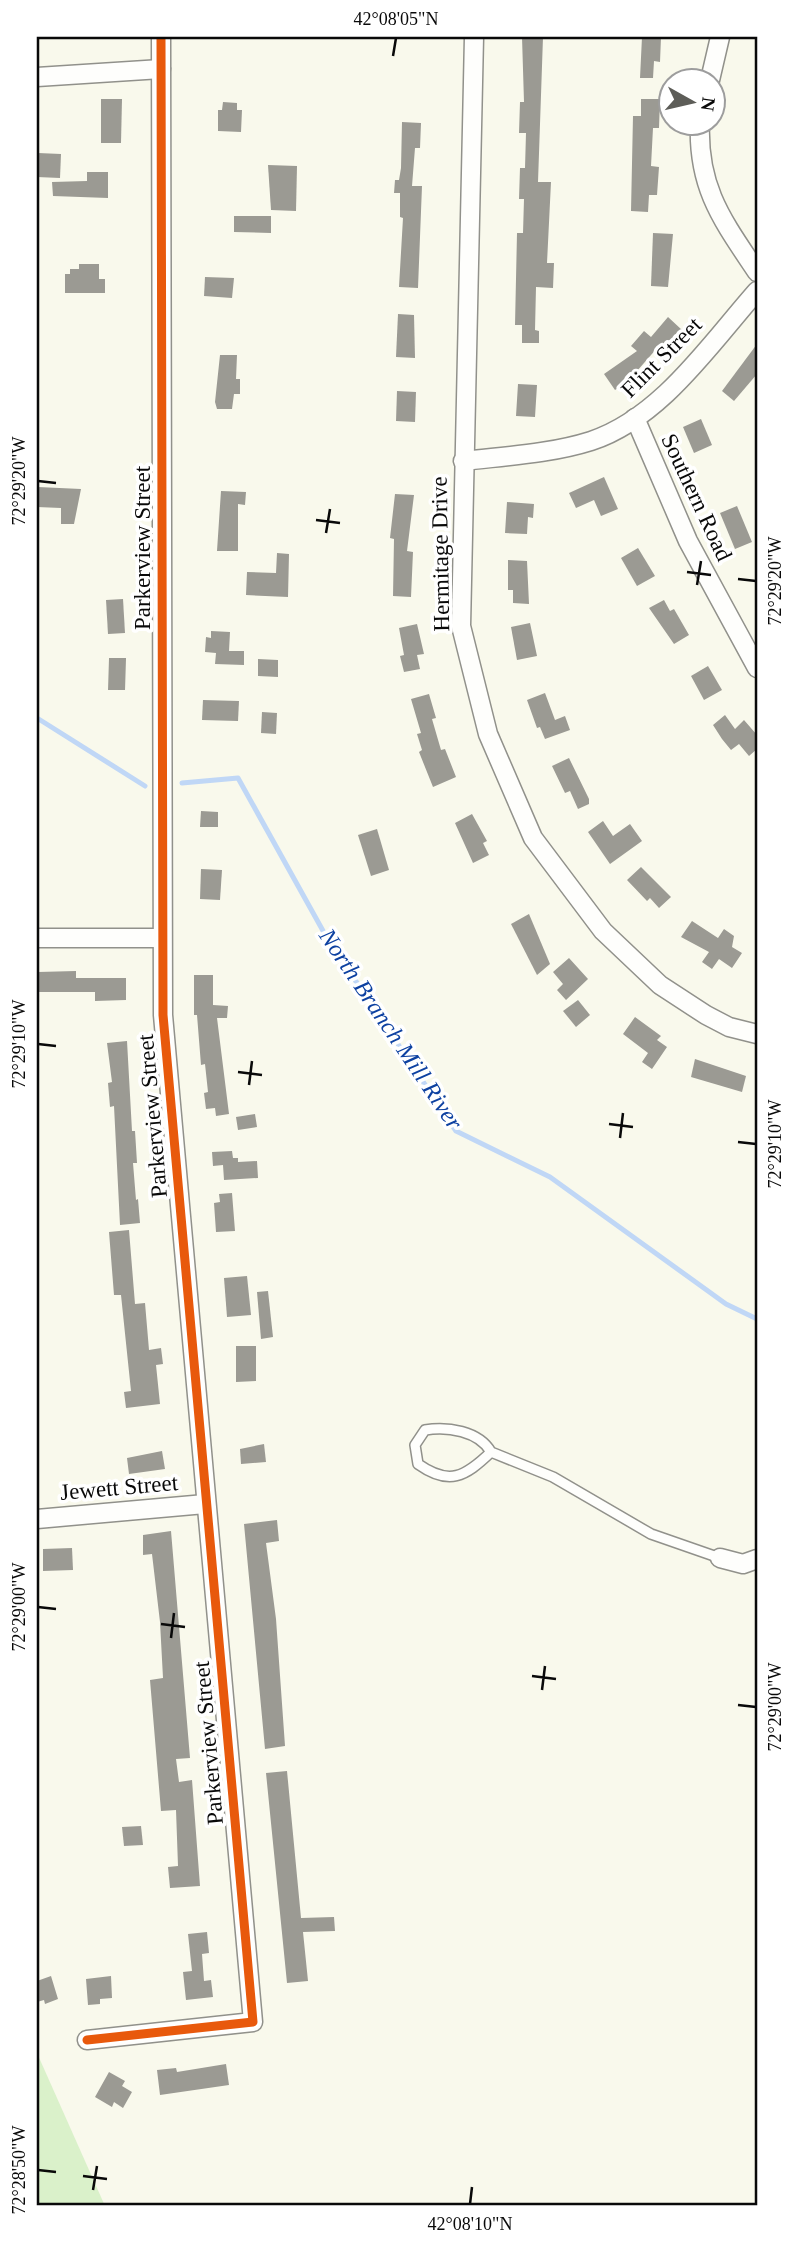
<svg xmlns="http://www.w3.org/2000/svg" width="794" height="2243" font-family="'Times New Roman',serif">
<style>
.green{fill:#daf1ca}
.lines{fill:none;stroke-linecap:round;stroke-linejoin:round}
.stream{stroke:#c0d7f6;stroke-width:5}
.building{fill:#9b9a93}
.lane-casing{stroke:#91918b;stroke-width:12}
.street-casing{stroke:#91918b;stroke-width:21}
.lane{stroke:#fefefc;stroke-width:9}
.street{stroke:#fefefc;stroke-width:18}
.cycleway-casing{stroke:#fff;stroke-width:13}
.cycleway{stroke:#e8590c;stroke-width:9}
.ticks{fill:none;stroke:#090909;stroke-width:2.5}
.labels{text-anchor:middle;stroke-width:7;stroke-linejoin:round;paint-order:stroke}
.street-label{font-size:23px;fill:#090909;stroke:#fff}
.water-label{font-size:24px;font-style:italic;fill:#0d41a1;stroke:#fff}
.neatline{fill:none;stroke:#090909;stroke-width:2.5}
.ticks-label{font-size:18px;text-anchor:middle;fill:#090909}
</style>
<rect width="100%" height="100%" fill="#f9f9ec"/>
<path class="green" d="M37,2053L105,2206H37Z"/>
<g class="lines">
<g class="stream">
<path d="M37,718L145,786"/>
<path d="M182,783L238,778L327,938L456,1131L550,1177L726,1304L757,1319"/>
</g>
</g>
<g class="building">
<path d="M522,37H543L538,182H551L547,263H554L553,288L536,287L535,330L539,331V343H522V325H515L517,233H523L524,199H519L520,168H525L526,133H519L520,102H524Z"/>
<path d="M642,37H661L660,62L654,61L653,78H640Z"/>
<path d="M101,99H122L121,143H101Z"/>
<path d="M641,99H660L659,128H653L651,166L659,167L657,195H649L648,212L631,211L633,116H641Z"/>
<path d="M223,102L237,103V110H242L241,132L218,131V110H222Z"/>
<path d="M402,122L421,123L420,148H415L412,186H422L418,288L399,287L403,218L400,217V193H394L395,180H399L401,168Z"/>
<path d="M38,153L61,154L60,178L37,177Z"/>
<path d="M268,165L297,166L296,211L271,210Z"/>
<path d="M87,172H108V198L53,196L52,182L87,181Z"/>
<path d="M234,216H271V233L234,232Z"/>
<path d="M653,233L673,234L668,287L651,286Z"/>
<path d="M79,264H99V279H105V293H65V274H70V269H79Z"/>
<path d="M205,277L234,278L232,298L204,296Z"/>
<path d="M398,314L414,315L415,358L396,357Z"/>
<path d="M668,317L682,330L663,351L658,347L637,371L639,374L615,390L604,374L637,351L631,346L644,331L651,337Z"/>
<path d="M757,344V374L734,401L722,391Z"/>
<path d="M220,355H237L236,379H240V394H234L232,409H217L215,402Z"/>
<path d="M518,384L537,385L535,417L516,416Z"/>
<path d="M397,391L416,392L415,422L396,421Z"/>
<path d="M701,419L712,445L694,453L683,427Z"/>
<path d="M604,477L618,509L601,516L594,500L576,508L569,493Z"/>
<path d="M38,487L81,489L74,524H61V508L37,507Z"/>
<path d="M221,491L246,492L245,505L238,504V551H217Z"/>
<path d="M395,494L414,495L407,551L413,552L411,597L393,596L394,539L390,538Z"/>
<path d="M507,502L534,504L533,518L528,517L527,534L505,533Z"/>
<path d="M737,506L752,542L735,549L720,513Z"/>
<path d="M638,548L655,576L637,586L621,558Z"/>
<path d="M277,553L289,554L288,597L246,595L247,572L276,573Z"/>
<path d="M508,560L527,561L529,604L513,603V590H508Z"/>
<path d="M123,599L125,633L108,634L106,600Z"/>
<path d="M664,600L670,611L674,609L689,635L674,644L649,608Z"/>
<path d="M530,623L537,656L517,660L511,627Z"/>
<path d="M417,624L424,654L417,655L420,669L404,672L400,656L404,655L399,628Z"/>
<path d="M211,631L230,632L229,651H244V665L215,664L216,653L205,652L206,637L211,638Z"/>
<path d="M109,658H126L125,690H108Z"/>
<path d="M258,659L278,660V677L258,676Z"/>
<path d="M708,666L722,690L704,700L691,676Z"/>
<path d="M545,693L555,720L565,716L570,730L545,739L540,727L537,728L527,700Z"/>
<path d="M429,694L436,718L432,719L441,750L445,749L456,777L433,787L419,752L422,750L417,734L421,733L411,699Z"/>
<path d="M203,700L239,701L238,721L202,720Z"/>
<path d="M262,712L277,713L276,734L261,733Z"/>
<path d="M725,715L735,729L744,720L757,735V749L749,756L739,744L731,750L722,739L713,725Z"/>
<path d="M569,758L589,799V804L578,809L570,791L565,793L552,766Z"/>
<path d="M201,811L218,812V827H200Z"/>
<path d="M472,814L487,841L483,843L489,855L473,863L455,823Z"/>
<path d="M603,821L613,836L630,824L642,841L610,864L588,832Z"/>
<path d="M377,829L389,870L371,876L358,835Z"/>
<path d="M641,867L671,897L659,908L650,898L647,901L627,880Z"/>
<path d="M201,869L222,870L220,900L200,899Z"/>
<path d="M529,914L550,964L537,975L511,924Z"/>
<path d="M692,921L718,938L724,929L734,936L732,947L742,953L732,968L719,959L712,969L702,962L709,952L681,937Z"/>
<path d="M569,958L588,979L566,1000L557,990L563,984L553,972Z"/>
<path d="M76,971V978H126V1000L95,1001V992H38V972Z"/>
<path d="M194,975H213V1005L228,1006L227,1018H217L229,1114L216,1116L215,1108L206,1109L204,1093L208,1092L205,1064L201,1065L197,1015H194Z"/>
<path d="M578,1000L590,1015L576,1027L563,1011Z"/>
<path d="M635,1017L661,1036L657,1040L667,1047L652,1069L642,1062L648,1053L623,1034Z"/>
<path d="M127,1041L132,1131H135L137,1163H133L136,1200L138,1199L140,1223L120,1225L114,1106L110,1107L108,1083L112,1082L107,1043Z"/>
<path d="M695,1059L746,1076L742,1092L691,1077Z"/>
<path d="M255,1114L257,1127L238,1130L236,1117Z"/>
<path d="M232,1151L233,1158H238V1162L257,1161L258,1178L224,1180L223,1165L213,1166L212,1152Z"/>
<path d="M232,1193L235,1231L216,1232L214,1203L220,1202L219,1194Z"/>
<path d="M129,1230L135,1304L145,1303L149,1350L161,1348L163,1364L156,1365L160,1404L126,1408L124,1392L131,1391L121,1295H114L109,1232Z"/>
<path d="M247,1276L251,1315L227,1317L224,1278Z"/>
<path d="M268,1291L273,1337L261,1339L257,1292Z"/>
<path d="M236,1346H256V1381L236,1382Z"/>
<path d="M264,1444L266,1462L241,1464L240,1449Z"/>
<path d="M162,1451L165,1469L129,1474L127,1458Z"/>
<path d="M277,1520L279,1541L266,1543L276,1619L285,1746L265,1749L244,1524Z"/>
<path d="M171,1531L190,1758L176,1759L179,1782L192,1780L200,1886L170,1888L168,1867L178,1866L176,1810L161,1811L150,1680L163,1678L160,1622L152,1554L143,1555V1535Z"/>
<path d="M72,1548L73,1570L43,1571V1549Z"/>
<path d="M287,1771L301,1918L334,1917L335,1931L303,1932L308,1981L287,1983L266,1773Z"/>
<path d="M141,1826L143,1845L124,1846L122,1827Z"/>
<path d="M207,1932L209,1953L202,1954L204,1981L211,1980L213,1997L186,2000L183,1972L192,1971L188,1934Z"/>
<path d="M51,1976L58,1999L45,2004L44,2000L37,2002V1981Z"/>
<path d="M111,1976L112,1998L100,1999V2004L88,2005L86,1979Z"/>
<path d="M226,2064L229,2085L160,2095L157,2070L176,2068L177,2072Z"/>
<path d="M109,2072L125,2081L122,2086L132,2092L123,2108L114,2102L112,2107L95,2097Z"/>
</g>
<g class="lines">
<defs>
<path id="lane" d="M491,1452C465,1477 449,1486 418,1464L415,1445L425,1430C447,1426 479,1431 491,1452L553,1477L651,1534L720,1558"/>
<g id="street">
<path d="M474,37L461,626L488,734L533,838L603,931L660,985L706,1015L729,1027L757,1034"/>
<path d="M37,77L161,69"/>
<path d="M710,80L720,37"/>
<path d="M700,122C697,188 723,221 757,272"/>
<path d="M635,418L688,541L757,668"/>
<path d="M463,461C505,456 550,454 591,441C661,418 710,344 757,291"/>
<path d="M37,938H161"/>
<path d="M37,1519L205,1504"/>
<path d="M720,1558L743,1564L757,1559"/>
<path d="M87,2040L253,2022L163,1015L161,37"/>
</g>
</defs>
<use href="#lane" class="lane-casing"/>
<use href="#street" class="street-casing"/>
<use href="#lane" class="lane"/>
<use href="#street" class="street"/>
<defs>
<path id="cycleway" d="M87,2040L253,2022L163,1015L161,37"/>
</defs>
<use href="#cycleway" class="cycleway-casing"/>
<use href="#cycleway" class="cycleway"/>
</g>
<path class="ticks" d="M393,56L396,38M38,481L56,483M316,520L340,523M326,533L330,509M687,572L711,575M738,579L756,581M697,585L701,561M38,1044L56,1046M238,1072L262,1075M249,1085L252,1061M609,1124L633,1127M620,1138L623,1113M738,1142L756,1144M38,1607L56,1609M161,1624L185,1627M171,1638L174,1613M532,1676L556,1679M542,1690L545,1666M738,1705L756,1707M38,2170L56,2172M83,2176L107,2179M93,2190L97,2166M470,2204L472,2187"/>
<g class="labels">
<g class="street-label">
<text transform="translate(661 357) rotate(-45)" y="8">Flint Street</text>
<text transform="translate(697 497) rotate(65)" y="8">Southern Road</text>
<text transform="translate(142 548) rotate(-90)" y="8">Parkerview Street</text>
<text transform="translate(440 554) rotate(-91)" y="8">Hermitage Drive</text>
<text transform="translate(152 1116) rotate(-95)" y="8">Parkerview Street</text>
<text transform="translate(119 1487) rotate(-5)" y="8">Jewett Street</text>
<text transform="translate(208 1743) rotate(-95)" y="8">Parkerview Street</text>
</g>
<g class="water-label">
<text transform="translate(391 1029) rotate(56)" y="8">North Branch Mill River</text>
</g>
</g>
<rect width="794" height="2243" fill="none" stroke="#ffffff" stroke-width="77"/>
<g transform="translate(692 102) rotate(98)"><circle r="33" fill="#ffffff" stroke="#9d9d9d" stroke-width="2"/>
<path d="M0-5L12 26L0 18L-12 26Z" fill="#5d5d58"/>
<text y="-10" font-size="19" font-weight="bold" text-anchor="middle" fill="#090909">N</text>
</g>
<rect x="38" y="38" width="718" height="2166" class="neatline"/>
<g class="ticks-label">
<text x="396" y="25">42°08'05"N</text>
<text transform="translate(19 481) rotate(-90)" y="6">72°29'20"W</text>
<text transform="translate(775 581) rotate(-90)" y="6">72°29'20"W</text>
<text transform="translate(19 1044) rotate(-90)" y="6">72°29'10"W</text>
<text transform="translate(775 1144) rotate(-90)" y="6">72°29'10"W</text>
<text transform="translate(19 1607) rotate(-90)" y="6">72°29'00"W</text>
<text transform="translate(775 1707) rotate(-90)" y="6">72°29'00"W</text>
<text transform="translate(19 2170) rotate(-90)" y="6">72°28'50"W</text>
<text x="470" y="2230">42°08'10"N</text>
</g>
</svg>
